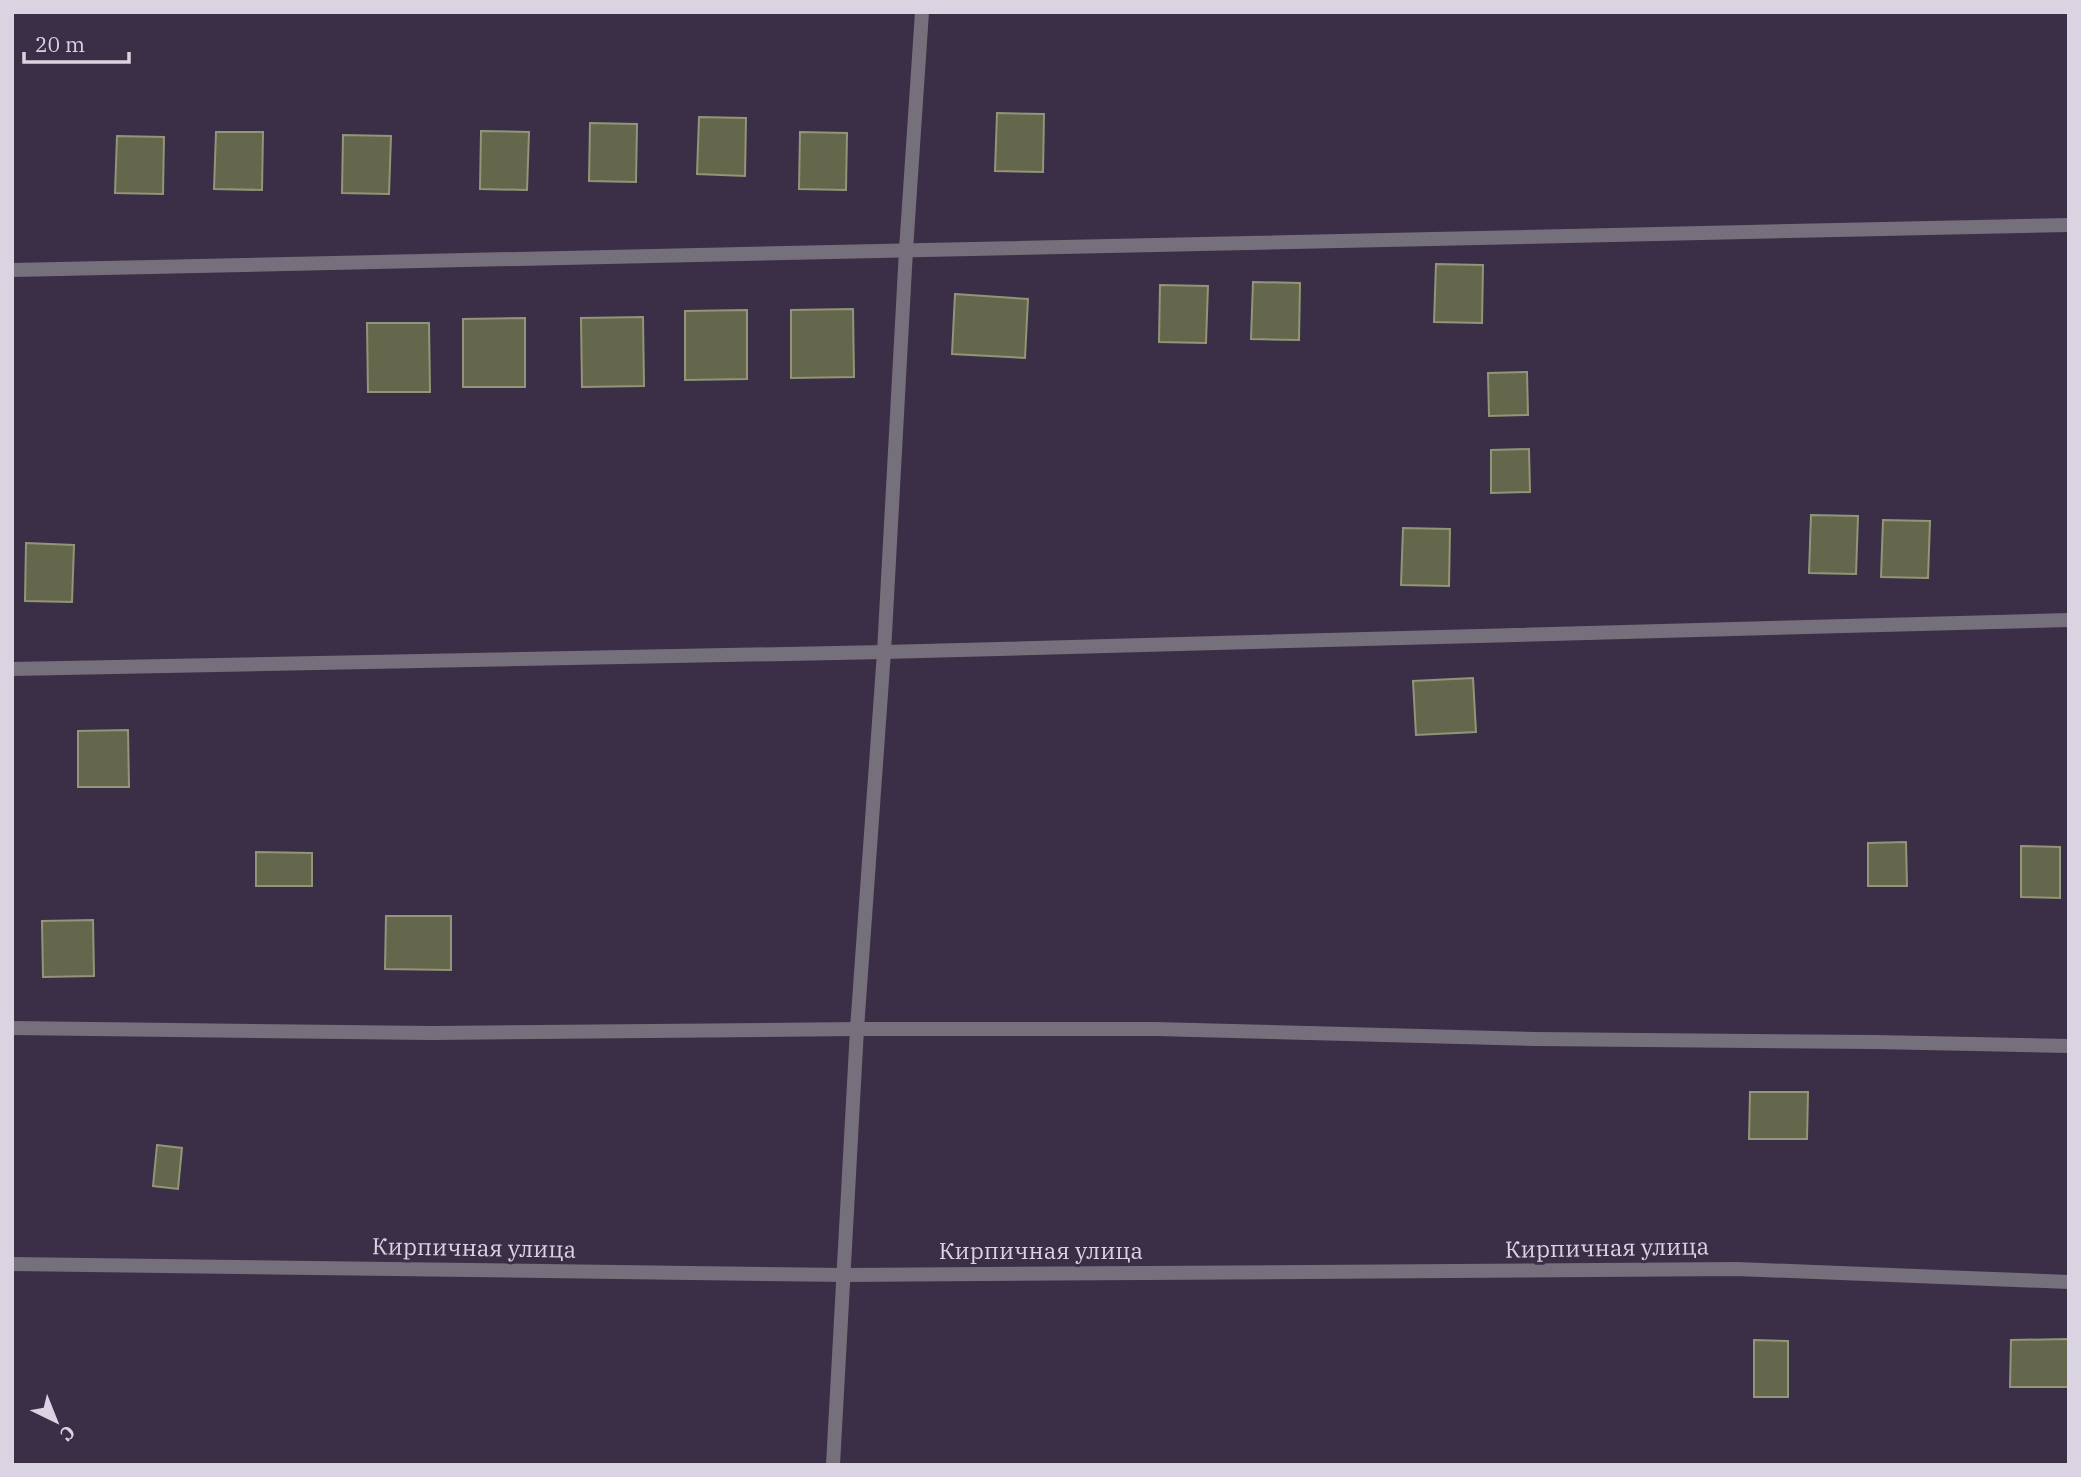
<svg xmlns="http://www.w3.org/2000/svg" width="2081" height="1477" font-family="'IBM Plex Serif',serif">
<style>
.building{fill:#64674b;stroke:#929577;stroke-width:2}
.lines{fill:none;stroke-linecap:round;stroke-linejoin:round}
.service{stroke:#75707c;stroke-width:14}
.minor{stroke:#75707c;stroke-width:14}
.labels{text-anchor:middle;stroke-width:6;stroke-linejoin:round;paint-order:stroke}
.street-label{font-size:23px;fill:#dad3e2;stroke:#3a2f46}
</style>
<rect width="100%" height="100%" fill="#3a2f46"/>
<g class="building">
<path d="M997,113L1044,114L1043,172L995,171Z"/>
<path d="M699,117L746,118L745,176L697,174Z"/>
<path d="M590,123L637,124L636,182L589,181Z"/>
<path d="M481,131L529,132L527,190L480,189Z"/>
<path d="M216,132H263L262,190L214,189Z"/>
<path d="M800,132L847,133L846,190L799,189Z"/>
<path d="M343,135L391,136L389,194L342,193Z"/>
<path d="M117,136L164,137L163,194L115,193Z"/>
<path d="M1436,264L1483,265L1482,323L1434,322Z"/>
<path d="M1253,282L1300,283L1299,340L1251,339Z"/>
<path d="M1160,285L1208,286L1206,343L1159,342Z"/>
<path d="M955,294L1028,299L1025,358L952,354Z"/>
<path d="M853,309L854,377L791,378V310Z"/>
<path d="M747,310V379L685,380V311Z"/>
<path d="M643,317L644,386L582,387L581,318Z"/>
<path d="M525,318V387H463V319Z"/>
<path d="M367,323H429L430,392H368Z"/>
<path d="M1527,372L1528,415L1489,416L1488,373Z"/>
<path d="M1529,449L1530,492L1491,493V450Z"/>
<path d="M1811,515L1858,516L1856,574L1809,573Z"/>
<path d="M1883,520L1930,521L1928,578L1881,577Z"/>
<path d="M1403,528L1450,529L1449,586L1401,585Z"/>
<path d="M26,543L74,545L72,602L25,601Z"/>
<path d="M1473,678L1476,732L1416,735L1413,681Z"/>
<path d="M128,730L129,787H78V731Z"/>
<path d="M1906,842L1907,886H1868V843Z"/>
<path d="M2021,846L2060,847V898L2021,897Z"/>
<path d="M256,852L312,853V886H256Z"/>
<path d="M386,916H451V970L385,969Z"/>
<path d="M93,920L94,976L43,977L42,921Z"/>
<path d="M1750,1092H1808L1807,1139H1749Z"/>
<path d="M157,1145L182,1148L178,1189L153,1186Z"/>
<path d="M2068,1339V1387H2010L2011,1340Z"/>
<path d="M1754,1340L1788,1341V1397H1754Z"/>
</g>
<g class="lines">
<g class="service">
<path d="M12,669L884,652"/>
<path d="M12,1264L845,1275L1737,1269L2069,1282"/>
</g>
<g class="minor">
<path d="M12,270L2069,225"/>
<path d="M884,652L2069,620"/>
<path d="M12,1028L432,1033L857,1029H1155L1535,1039L1874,1042L2069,1046"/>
<path d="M833,1465L857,1029L884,652L906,250L922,12"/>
</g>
</g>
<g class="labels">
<g class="street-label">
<text transform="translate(474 1248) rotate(1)" y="8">Кирпичная улица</text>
<text transform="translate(1607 1248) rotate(-1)" y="8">Кирпичная улица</text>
<text x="1041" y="1259">Кирпичная улица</text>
</g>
</g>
<rect width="2081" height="1477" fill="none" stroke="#dad3e2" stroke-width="28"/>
<g transform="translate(56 1421) rotate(137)" stroke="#3a2f46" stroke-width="5" paint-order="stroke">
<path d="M0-5L12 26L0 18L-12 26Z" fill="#dad3e2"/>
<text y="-10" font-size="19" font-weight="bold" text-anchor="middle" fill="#dad3e2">С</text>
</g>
<path d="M24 52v10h105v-10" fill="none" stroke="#dad3e2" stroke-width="3.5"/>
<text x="35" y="52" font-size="21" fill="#dad3e2" stroke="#3a2f46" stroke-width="5" paint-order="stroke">20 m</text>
</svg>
